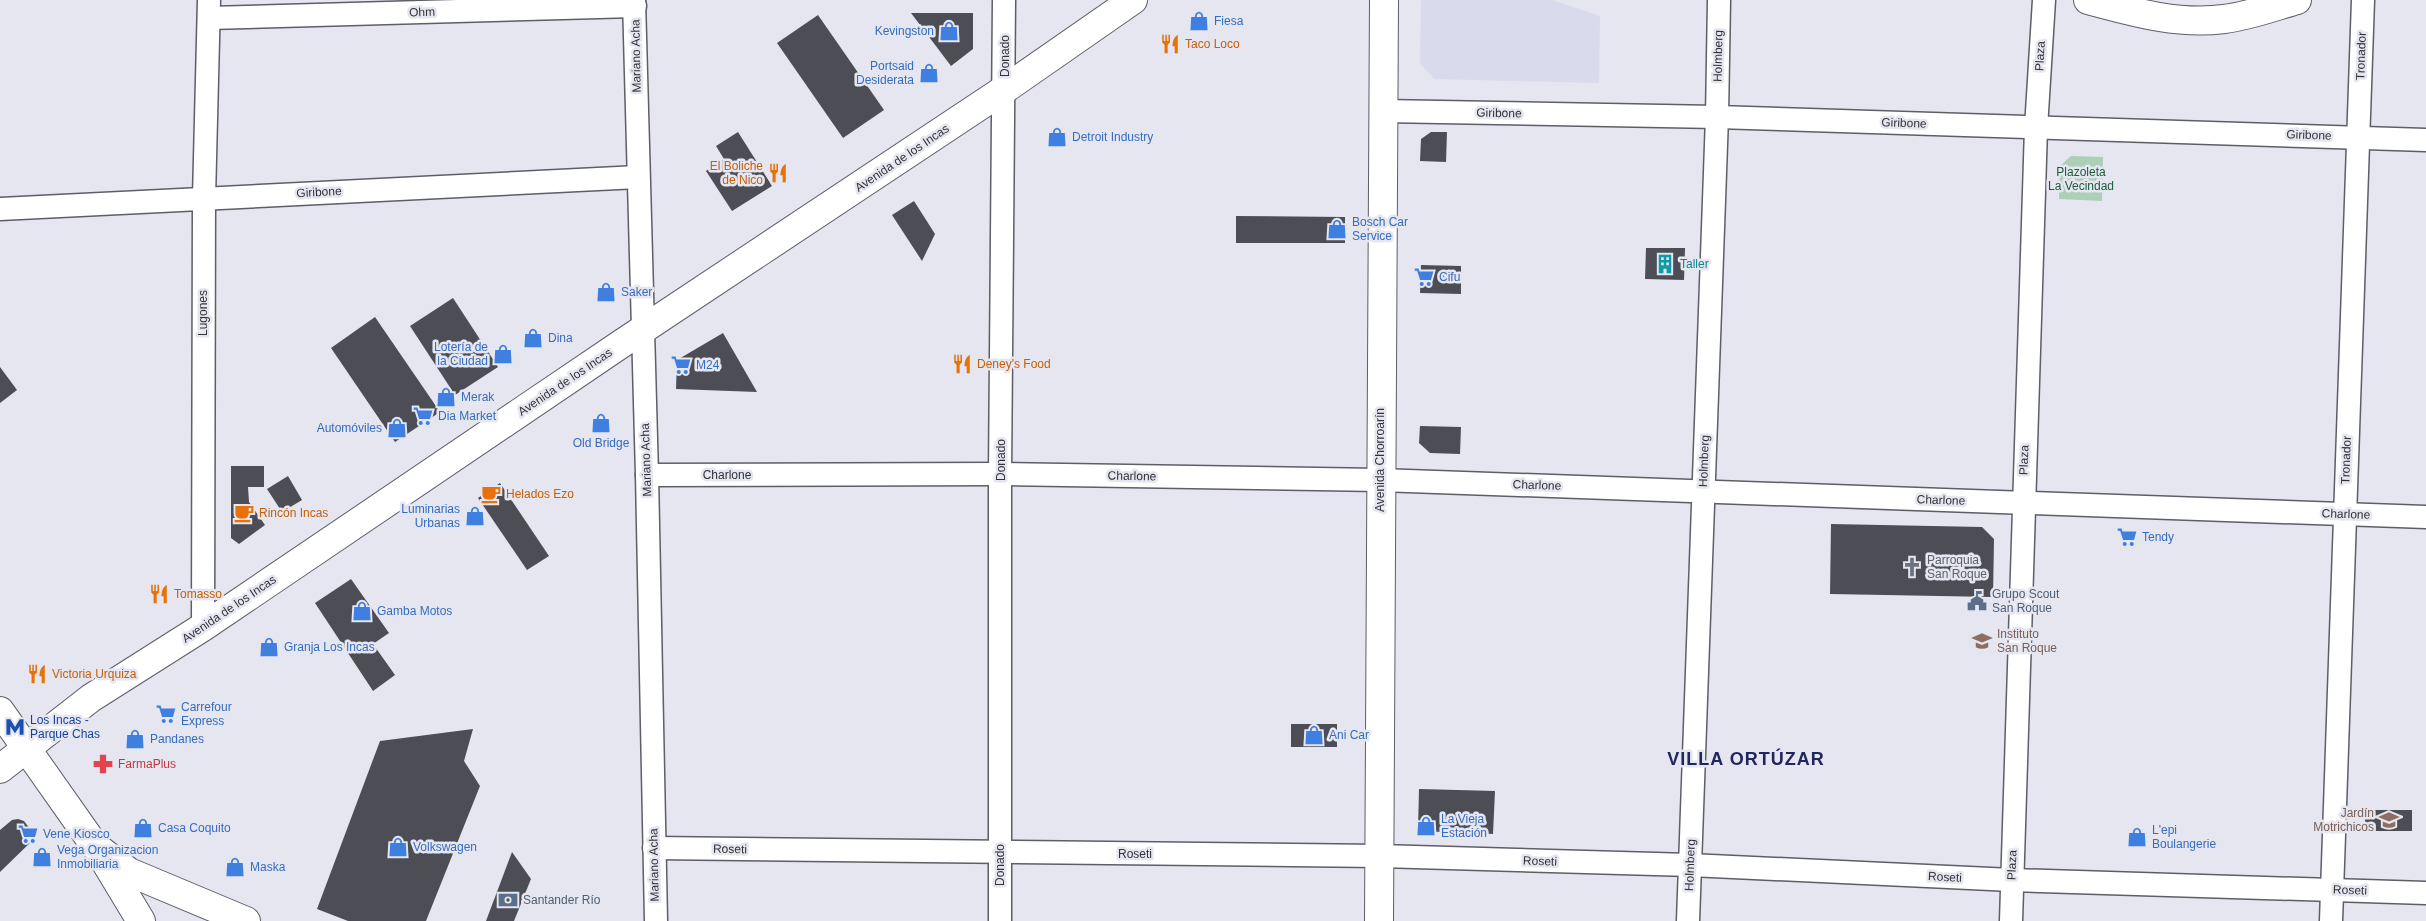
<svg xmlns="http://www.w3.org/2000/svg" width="2426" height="921" font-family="Helvetica,sans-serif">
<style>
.built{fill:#d9dbec}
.green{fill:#abd0b7}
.building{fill:#4c4d55}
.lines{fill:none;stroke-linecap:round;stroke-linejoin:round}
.minor-casing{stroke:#5d5e66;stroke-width:25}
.major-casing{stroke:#5d5e66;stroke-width:30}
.minor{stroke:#fff;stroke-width:22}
.major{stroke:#fff;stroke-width:28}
.labels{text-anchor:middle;stroke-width:5;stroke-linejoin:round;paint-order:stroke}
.street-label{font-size:12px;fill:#323336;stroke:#e5e6f0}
.shop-label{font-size:12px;fill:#366cbe;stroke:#e5e6f0;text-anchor:start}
.food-label{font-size:12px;fill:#c56008;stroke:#e5e6f0;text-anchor:start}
.park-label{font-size:12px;fill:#1b5d39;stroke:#e5e6f0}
.culture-label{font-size:12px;fill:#0d838f;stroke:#e5e6f0;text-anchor:start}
.worship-label{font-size:12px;fill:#5b616d;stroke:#e5e6f0;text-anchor:start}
.service-label{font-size:12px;fill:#4e5e75;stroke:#e5e6f0;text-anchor:start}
.education-label{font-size:12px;fill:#785e54;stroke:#e5e6f0;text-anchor:start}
.transit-label{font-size:12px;fill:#164399;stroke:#e5e6f0;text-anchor:start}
.health-label{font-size:12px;fill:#be3a42;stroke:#e5e6f0;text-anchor:start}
.district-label{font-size:18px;font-weight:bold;letter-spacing:1px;fill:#20265e;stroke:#e5e6f0}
</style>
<rect width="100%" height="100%" fill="#e5e6f0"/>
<path class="built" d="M1421,0H1552L1600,16L1599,83L1434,79L1420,63Z"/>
<path class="green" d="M2071,156L2103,157L2102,201L2059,199L2060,166Z"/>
<g class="building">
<path d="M911,13H973V49L951,66Z"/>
<path d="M818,15L884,110L843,138L777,43Z"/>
<path d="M738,132L772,186L732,211L706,171L724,159L716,146Z"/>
<path d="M1431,132H1447L1446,162L1420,161L1421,139Z"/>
<path d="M914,201L935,234L922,261L892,215Z"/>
<path d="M1236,216L1345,217V243H1236Z"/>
<path d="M1646,248H1685L1684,280L1645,279Z"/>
<path d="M1421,265L1461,266V294L1420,293Z"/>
<path d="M453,298L498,367L455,395L410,326Z"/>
<path d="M375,317L440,412L395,442L331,348Z"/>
<path d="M723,333L757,392L676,389L677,360Z"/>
<path d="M0,367L17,390L0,403Z"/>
<path d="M1420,426L1461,427L1460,454L1430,453L1419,443Z"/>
<path d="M231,466H264V487H248L249,502L265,525L239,544L231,538Z"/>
<path d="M288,476L302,500L282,512L267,489Z"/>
<path d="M500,483L549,556L527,570L478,498Z"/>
<path d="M1831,524L1982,527L1994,539L1993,597L1830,594Z"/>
<path d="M351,579L389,633L373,644L395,675L373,691L315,603Z"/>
<rect x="1291" y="724" width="46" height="23"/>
<path d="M473,729L464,761L480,786L426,921H348L317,909L380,741Z"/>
<path d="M1419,789L1495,791L1493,834L1418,831Z"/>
<rect x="2365" y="810" width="47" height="21"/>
<path d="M18,819L24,821L36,837L0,872V830L12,820Z"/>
<path d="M512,852L531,879L514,921H486Z"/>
</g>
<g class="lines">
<defs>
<g id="minor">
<path d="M634,0L647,475L656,921"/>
<path d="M209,18L635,6"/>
<path d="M1382,111L1717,117L2426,140"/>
<path d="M0,209L638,177"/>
<path d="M647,475L1000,474L1380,480L2426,517"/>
<path d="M203,627L204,198L209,0"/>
<path d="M654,848L1380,856L1690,865L2012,880L2426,893"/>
<path d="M1000,921V474L1004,0"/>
<path d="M1688,921L1717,117L1719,0"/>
<path d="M2011,921L2036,128L2044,0"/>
<path d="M2331,921L2363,0"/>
</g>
<g id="major">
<path d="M2088,0C2133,12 2177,25 2224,19C2249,16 2273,7 2297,0"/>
<path d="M0,711L95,846L129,872L246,921"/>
<path d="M0,769L91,698L203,627L624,342L1005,89L1133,0"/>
<path d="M103,858L141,921"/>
<path d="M1379,921L1384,0"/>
</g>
</defs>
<use href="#minor" class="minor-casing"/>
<use href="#major" class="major-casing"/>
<use href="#minor" class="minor"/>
<use href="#major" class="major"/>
</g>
<defs>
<symbol id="shop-bare" viewBox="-9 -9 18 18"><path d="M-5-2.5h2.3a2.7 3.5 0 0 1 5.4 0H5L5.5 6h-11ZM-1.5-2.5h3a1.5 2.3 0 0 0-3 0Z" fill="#3f7fe0" stroke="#e5e6f0" stroke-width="2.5" paint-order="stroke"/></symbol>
<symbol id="restaurant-bare" viewBox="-9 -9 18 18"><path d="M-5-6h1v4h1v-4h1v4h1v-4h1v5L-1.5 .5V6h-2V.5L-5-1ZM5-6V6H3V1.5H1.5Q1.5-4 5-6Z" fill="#e8710a" stroke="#e5e6f0" stroke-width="2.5" paint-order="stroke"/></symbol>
<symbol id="building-bare" viewBox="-9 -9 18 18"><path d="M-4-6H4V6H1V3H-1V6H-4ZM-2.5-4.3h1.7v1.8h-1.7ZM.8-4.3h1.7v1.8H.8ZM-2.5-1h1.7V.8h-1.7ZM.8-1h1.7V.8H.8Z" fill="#0f9aa8" stroke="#e5e6f0" stroke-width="2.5" paint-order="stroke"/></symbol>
<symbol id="supermarket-bare" viewBox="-9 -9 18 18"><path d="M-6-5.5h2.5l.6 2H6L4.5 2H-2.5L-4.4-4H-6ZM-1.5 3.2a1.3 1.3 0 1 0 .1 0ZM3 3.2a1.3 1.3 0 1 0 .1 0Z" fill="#3f7fe0" stroke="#e5e6f0" stroke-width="2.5" paint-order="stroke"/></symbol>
<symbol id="cafe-bare" viewBox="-9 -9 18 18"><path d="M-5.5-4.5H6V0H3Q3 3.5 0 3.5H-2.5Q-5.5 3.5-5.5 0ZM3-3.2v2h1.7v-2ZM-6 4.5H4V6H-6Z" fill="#e8710a" stroke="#e5e6f0" stroke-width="2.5" paint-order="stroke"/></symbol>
<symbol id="church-bare" viewBox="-9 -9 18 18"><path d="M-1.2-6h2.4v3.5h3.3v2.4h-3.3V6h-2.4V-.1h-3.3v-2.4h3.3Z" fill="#6b7280" stroke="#e5e6f0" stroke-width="2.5" paint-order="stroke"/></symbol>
<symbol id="civic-bare" viewBox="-9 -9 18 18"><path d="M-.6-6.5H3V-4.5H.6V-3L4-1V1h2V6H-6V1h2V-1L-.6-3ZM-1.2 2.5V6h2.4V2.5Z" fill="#5c6f8a" stroke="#e5e6f0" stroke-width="2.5" paint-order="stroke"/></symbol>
<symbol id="school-bare" viewBox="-9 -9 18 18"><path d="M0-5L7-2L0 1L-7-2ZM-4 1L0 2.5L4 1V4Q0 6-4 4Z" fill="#8d6e63" stroke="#e5e6f0" stroke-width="2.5" paint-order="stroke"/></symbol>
<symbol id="metro-bare" viewBox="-9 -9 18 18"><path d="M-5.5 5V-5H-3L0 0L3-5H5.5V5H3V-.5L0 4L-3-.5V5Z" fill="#1a4fb4" stroke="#e5e6f0" stroke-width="2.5" paint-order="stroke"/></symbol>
<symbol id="pharmacy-bare" viewBox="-9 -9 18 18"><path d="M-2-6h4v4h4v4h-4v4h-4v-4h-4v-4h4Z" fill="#e0444e" stroke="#e5e6f0" stroke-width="2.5" paint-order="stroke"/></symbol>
<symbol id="bank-bare" viewBox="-9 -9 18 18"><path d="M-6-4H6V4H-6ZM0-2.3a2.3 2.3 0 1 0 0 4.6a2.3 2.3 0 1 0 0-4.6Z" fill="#5c6f8a" stroke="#e5e6f0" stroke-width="2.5" paint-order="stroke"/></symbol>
</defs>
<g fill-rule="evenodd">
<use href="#shop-bare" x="1185" y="7" width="28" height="28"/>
<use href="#shop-bare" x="935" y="17" width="28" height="28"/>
<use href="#restaurant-bare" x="1156" y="30" width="28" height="28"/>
<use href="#shop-bare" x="915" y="59" width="28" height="28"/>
<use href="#shop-bare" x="1043" y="123" width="28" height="28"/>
<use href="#restaurant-bare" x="764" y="159" width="28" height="28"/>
<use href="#shop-bare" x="1323" y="215" width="28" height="28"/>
<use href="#building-bare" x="1651" y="250" width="28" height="28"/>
<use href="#supermarket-bare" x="1410" y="263" width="28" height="28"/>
<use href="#shop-bare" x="592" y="278" width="28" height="28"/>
<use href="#shop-bare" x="519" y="324" width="28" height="28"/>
<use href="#shop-bare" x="489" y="340" width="28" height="28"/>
<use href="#restaurant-bare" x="948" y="350" width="28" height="28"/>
<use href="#supermarket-bare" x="667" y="351" width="28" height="28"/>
<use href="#shop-bare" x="432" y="383" width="28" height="28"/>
<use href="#supermarket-bare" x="409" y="402" width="28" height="28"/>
<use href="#shop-bare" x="587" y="409" width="28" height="28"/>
<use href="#shop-bare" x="383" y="414" width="28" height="28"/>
<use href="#cafe-bare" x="477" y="480" width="28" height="28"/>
<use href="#cafe-bare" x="230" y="499" width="28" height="28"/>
<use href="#shop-bare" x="461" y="502" width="28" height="28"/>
<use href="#supermarket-bare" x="2113" y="523" width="28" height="28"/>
<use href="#church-bare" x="1898" y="553" width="28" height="28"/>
<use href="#restaurant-bare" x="145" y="580" width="28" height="28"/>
<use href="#civic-bare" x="1963" y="587" width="28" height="28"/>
<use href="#shop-bare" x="348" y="597" width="28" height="28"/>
<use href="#school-bare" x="1968" y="627" width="28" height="28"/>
<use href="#shop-bare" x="255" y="633" width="28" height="28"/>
<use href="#restaurant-bare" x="23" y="660" width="28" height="28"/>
<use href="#supermarket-bare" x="152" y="700" width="28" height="28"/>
<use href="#metro-bare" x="1" y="713" width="28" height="28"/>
<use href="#shop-bare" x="1300" y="721" width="28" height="28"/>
<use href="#shop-bare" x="121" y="725" width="28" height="28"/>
<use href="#pharmacy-bare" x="89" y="750" width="28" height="28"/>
<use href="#school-bare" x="2375" y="806" width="28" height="28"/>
<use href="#shop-bare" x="1412" y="812" width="28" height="28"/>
<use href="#shop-bare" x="129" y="814" width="28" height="28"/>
<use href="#supermarket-bare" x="14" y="820" width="28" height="28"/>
<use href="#shop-bare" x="2123" y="823" width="28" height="28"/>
<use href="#shop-bare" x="384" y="833" width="28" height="28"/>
<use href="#shop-bare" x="28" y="843" width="28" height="28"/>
<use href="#shop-bare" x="221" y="853" width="28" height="28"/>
<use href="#bank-bare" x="494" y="886" width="28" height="28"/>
</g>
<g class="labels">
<g class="street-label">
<text transform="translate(422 12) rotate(-2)" y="4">Ohm</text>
<text transform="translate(636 56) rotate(-91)" y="4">Mariano Acha</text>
<text transform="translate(1005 56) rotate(-90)" y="4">Donado</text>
<text transform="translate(1718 56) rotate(-89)" y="4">Holmberg</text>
<text transform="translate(2040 56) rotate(-87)" y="4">Plaza</text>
<text transform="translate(2361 56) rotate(-88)" y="4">Tronador</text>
<text transform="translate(1499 113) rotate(1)" y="4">Giribone</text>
<text transform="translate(1904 123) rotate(2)" y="4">Giribone</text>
<text transform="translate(2309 135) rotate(2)" y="4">Giribone</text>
<text transform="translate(902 158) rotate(-34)" y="4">Avenida de los Incas</text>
<text transform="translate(319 192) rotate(-3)" y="4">Giribone</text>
<text transform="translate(203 313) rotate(-90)" y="4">Lugones</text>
<text transform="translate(565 382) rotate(-34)" y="4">Avenida de los Incas</text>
<text transform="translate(646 460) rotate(-92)" y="4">Mariano Acha</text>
<text transform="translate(1001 460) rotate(-90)" y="4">Donado</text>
<text transform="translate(1380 460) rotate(-90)" y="4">Avenida Chorroarín</text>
<text transform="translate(2024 460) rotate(-88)" y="4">Plaza</text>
<text transform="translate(2346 460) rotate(-88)" y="4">Tronador</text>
<text transform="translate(1704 461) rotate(-88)" y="4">Holmberg</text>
<text x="727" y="479">Charlone</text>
<text transform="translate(1132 476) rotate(1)" y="4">Charlone</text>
<text transform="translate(1537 485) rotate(2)" y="4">Charlone</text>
<text transform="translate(1941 500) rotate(2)" y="4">Charlone</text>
<text transform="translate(2346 514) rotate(2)" y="4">Charlone</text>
<text transform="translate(229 609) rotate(-34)" y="4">Avenida de los Incas</text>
<text transform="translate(730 849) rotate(1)" y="4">Roseti</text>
<text x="1135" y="858">Roseti</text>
<text transform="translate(1540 861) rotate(2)" y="4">Roseti</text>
<text transform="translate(654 865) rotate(-91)" y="4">Mariano Acha</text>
<text transform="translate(1000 865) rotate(-90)" y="4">Donado</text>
<text transform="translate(1690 865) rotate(-88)" y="4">Holmberg</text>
<text transform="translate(2012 865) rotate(-88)" y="4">Plaza</text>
<text transform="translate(1945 877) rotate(3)" y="4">Roseti</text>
<text transform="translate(2350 890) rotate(2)" y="4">Roseti</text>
</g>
<g class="shop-label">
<text x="1214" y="25">Fiesa</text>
<text x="934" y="35" text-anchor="end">Kevingston</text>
<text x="914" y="70" text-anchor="end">Portsaid<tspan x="914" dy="14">Desiderata</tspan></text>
<text x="1072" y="141">Detroit Industry</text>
<text x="1352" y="226">Bosch Car<tspan x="1352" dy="14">Service</tspan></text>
<text x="1439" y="281">Cifu</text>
<text x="621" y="296">Saker</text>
<text x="548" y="342">Dina</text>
<text x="488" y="351" text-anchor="end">Lotería de<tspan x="488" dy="14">la Ciudad</tspan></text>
<text x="696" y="369">M24</text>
<text x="461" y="401">Merak</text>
<text x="438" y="420">Dia Market</text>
<text x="382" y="432" text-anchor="end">Automóviles</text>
<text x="601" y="447" text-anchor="middle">Old Bridge</text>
<text x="460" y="513" text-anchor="end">Luminarias<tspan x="460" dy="14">Urbanas</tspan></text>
<text x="2142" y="541">Tendy</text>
<text x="377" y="615">Gamba Motos</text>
<text x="284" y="651">Granja Los Incas</text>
<text x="181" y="711">Carrefour<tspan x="181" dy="14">Express</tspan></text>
<text x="1329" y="739">Ani Car</text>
<text x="150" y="743">Pandanes</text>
<text x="1441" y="823">La Vieja<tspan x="1441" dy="14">Estación</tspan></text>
<text x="158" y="832">Casa Coquito</text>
<text x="2152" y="834">L'epi<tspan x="2152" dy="14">Boulangerie</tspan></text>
<text x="43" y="838">Vene Kiosco</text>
<text x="413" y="851">Volkswagen</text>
<text x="57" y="854">Vega Organizacion<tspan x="57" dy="14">Inmobiliaria</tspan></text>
<text x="250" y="871">Maska</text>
</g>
<g class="food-label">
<text x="1185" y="48">Taco Loco</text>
<text x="763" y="170" text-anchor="end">El Boliche<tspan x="763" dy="14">de Nico</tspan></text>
<text x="977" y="368">Deney's Food</text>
<text x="506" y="498">Helados Ezo</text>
<text x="259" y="517">Rincón Incas</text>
<text x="174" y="598">Tomasso</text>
<text x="52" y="678">Victoria Urquiza</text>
</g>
<g class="park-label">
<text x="2081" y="176">Plazoleta<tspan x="2081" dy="14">La Vecindad</tspan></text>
</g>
<g class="culture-label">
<text x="1680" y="268">Taller</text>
</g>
<g class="worship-label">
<text x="1927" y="564">Parroquia<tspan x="1927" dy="14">San Roque</tspan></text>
</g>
<g class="service-label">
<text x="1992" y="598">Grupo Scout<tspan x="1992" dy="14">San Roque</tspan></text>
<text x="523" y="904">Santander Río</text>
</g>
<g class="education-label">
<text x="1997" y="638">Instituto<tspan x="1997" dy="14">San Roque</tspan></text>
<text x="2374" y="817" text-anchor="end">Jardín<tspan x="2374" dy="14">Motrichicos</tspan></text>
</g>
<g class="transit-label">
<text x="30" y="724">Los Incas -<tspan x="30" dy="14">Parque Chas</tspan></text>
</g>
<g class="health-label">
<text x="118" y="768">FarmaPlus</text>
</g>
<g class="district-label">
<text x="1746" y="765">VILLA ORTÚZAR</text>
</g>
</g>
</svg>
